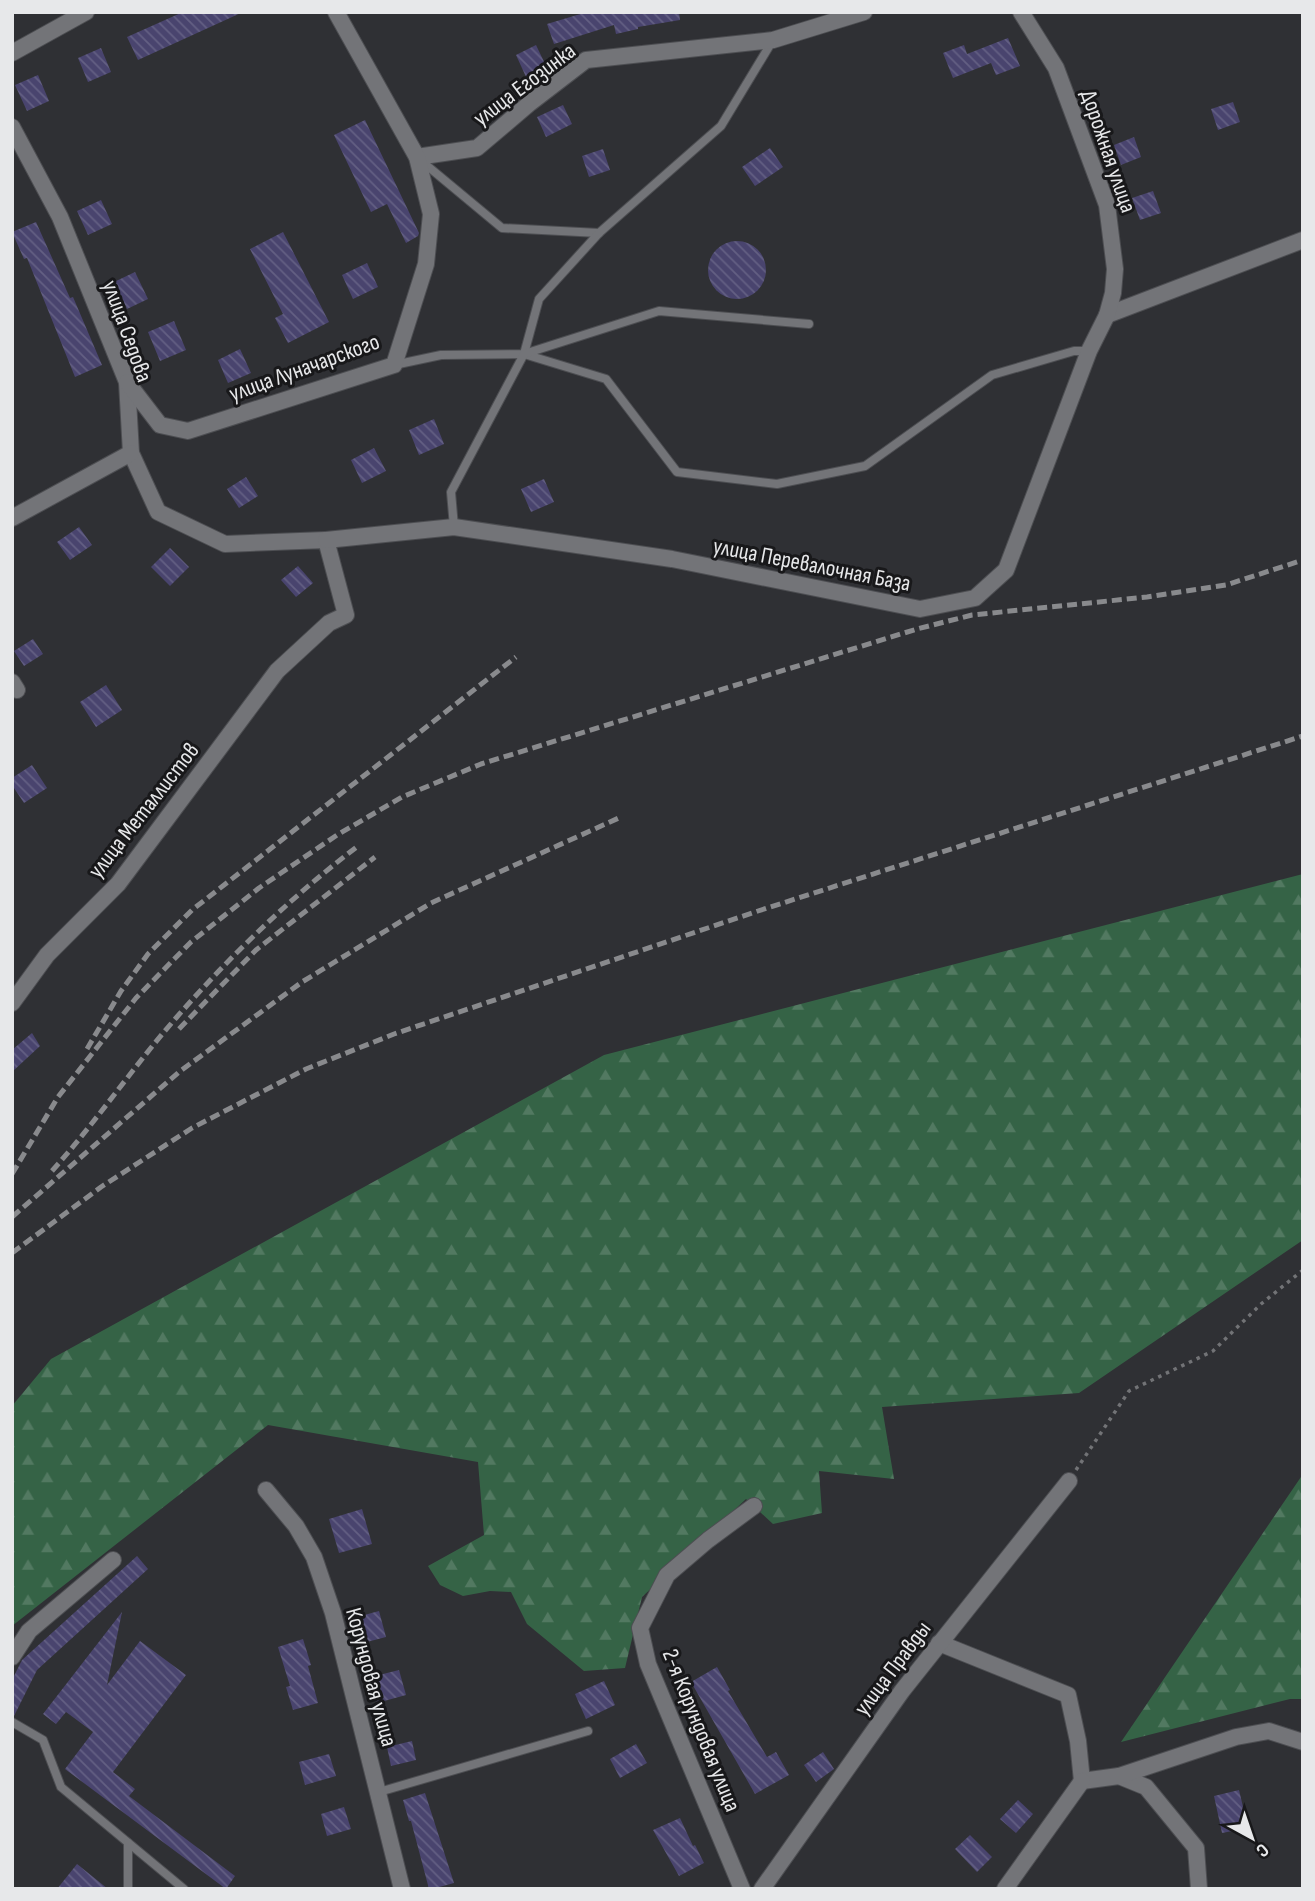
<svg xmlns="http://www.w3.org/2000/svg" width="1315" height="1901" font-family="'Sofia Sans Condensed',sans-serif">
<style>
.forest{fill:url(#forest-firs)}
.building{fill:url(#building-back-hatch)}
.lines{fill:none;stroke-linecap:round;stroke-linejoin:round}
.service-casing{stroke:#4d4e52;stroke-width:10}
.minor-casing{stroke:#4d4e52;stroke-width:18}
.path{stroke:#727376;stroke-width:3.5;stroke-dasharray:3.5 5;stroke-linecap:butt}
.service{stroke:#737478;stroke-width:8}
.minor{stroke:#737478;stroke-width:16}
.rail{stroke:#898a8d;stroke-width:5;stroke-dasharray:10 5;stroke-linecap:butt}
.labels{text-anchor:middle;stroke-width:6;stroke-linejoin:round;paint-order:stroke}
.street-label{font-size:23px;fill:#e7e8ea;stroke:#18181a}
</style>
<defs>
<pattern id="forest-firs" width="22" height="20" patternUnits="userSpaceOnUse" patternTransform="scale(1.75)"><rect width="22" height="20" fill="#356346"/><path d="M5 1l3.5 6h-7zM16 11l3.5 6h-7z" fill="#527961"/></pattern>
<pattern id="building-back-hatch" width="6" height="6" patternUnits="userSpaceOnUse" patternTransform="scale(1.75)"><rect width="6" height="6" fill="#49446e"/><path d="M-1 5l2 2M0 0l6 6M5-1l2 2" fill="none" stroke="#635f83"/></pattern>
</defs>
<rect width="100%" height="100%" fill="#2f3034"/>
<g class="forest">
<path d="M1303,874V1240L1079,1393L882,1407L894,1479L819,1471L822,1513L773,1524L746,1499L642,1597L625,1668L584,1671L527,1624L511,1592L490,1591L463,1596L440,1585L428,1566L484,1535L478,1462L268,1425L12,1626V1406L51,1359L604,1055Z"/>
<path d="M1303,1474V1699H1290L1121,1742Z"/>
</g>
<g class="building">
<path d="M183,12H243L138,60L127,37Z"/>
<path d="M587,12H679L680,20L638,27V29L616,34L614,25L554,44L547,24Z"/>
<path d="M1008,38L1020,66L996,75L991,63L953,78L943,53L964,45L967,54Z"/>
<path d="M536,45L548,70L527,79L516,55Z"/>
<path d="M101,48L111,72L88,82L78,58Z"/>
<path d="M38,75L49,101L27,111L15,85Z"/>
<path d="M1233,102L1240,122L1218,130L1211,109Z"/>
<path d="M563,105L572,124L546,137L537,117Z"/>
<path d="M365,120L419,233L418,236L406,243L387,204L371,212L334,135Z"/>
<path d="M1134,137L1141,157L1121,165L1114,145Z"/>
<path d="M770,148L783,167L755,186L742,167Z"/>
<path d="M603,149L610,170L589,177L582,156Z"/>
<path d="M1153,191L1161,213L1140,220L1132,198Z"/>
<path d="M101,200L112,224L88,235L77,211Z"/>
<path d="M36,222L70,298L73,297L102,365L75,377L27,258L24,259L12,232Z"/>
<path d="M283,232L329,322L288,343L275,318L283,314L250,249Z"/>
<circle cx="737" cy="270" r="29"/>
<path d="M367,263L378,287L353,299L342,275Z"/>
<path d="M135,272L148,299L127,309L114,282Z"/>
<path d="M174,321L186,350L160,361L148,332Z"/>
<path d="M240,349L251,373L228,383L218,360Z"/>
<path d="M434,419L444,444L419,455L409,430Z"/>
<path d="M374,448L386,471L362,483L351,460Z"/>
<path d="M246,477L258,496L239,508L227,489Z"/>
<path d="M544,479L554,502L531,512L521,489Z"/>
<path d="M79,527L92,545L70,560L57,542Z"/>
<path d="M170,548L189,567L170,586L151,567Z"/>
<path d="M298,566L313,583L296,597L281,580Z"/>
<path d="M33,639L43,654L24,666L14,651Z"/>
<path d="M106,685L122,710L96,727L80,702Z"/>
<path d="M32,765L47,788L24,803L12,785V778Z"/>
<path d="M32,1033L40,1046L12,1072V1050Z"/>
<path d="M362,1509L372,1544L339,1553L329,1519Z"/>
<path d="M137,1556L148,1569L37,1670L14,1716H12V1680L22,1660Z"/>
<path d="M379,1611L386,1637L363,1643L357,1617Z"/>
<path d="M122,1612L107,1685L140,1641L186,1675L113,1772L135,1789L129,1796L235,1876L226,1889L65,1769L93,1732L66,1712L56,1724L43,1714Z"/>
<path d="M303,1639L311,1665L308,1666L318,1703L293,1710L286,1687L290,1686L278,1647Z"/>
<path d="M717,1667L730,1690L728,1691L767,1757L776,1752L789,1775L755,1794L691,1682Z"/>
<path d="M399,1670L406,1695L377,1703L371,1677Z"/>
<path d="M604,1681L615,1705L586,1719L575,1694Z"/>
<path d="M412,1741L416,1760L391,1766L387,1747Z"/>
<path d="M636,1744L647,1763L620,1778L610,1759Z"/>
<path d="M823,1752L834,1769L816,1782L804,1765Z"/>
<path d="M329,1754L336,1776L305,1785L299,1762Z"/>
<path d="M1239,1790L1248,1828L1222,1833L1214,1796Z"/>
<path d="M425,1793L454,1883L432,1889H429L411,1821H409L403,1800Z"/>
<path d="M1018,1800L1033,1814L1016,1833L1000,1819Z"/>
<path d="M344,1807L351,1829L327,1836L321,1814Z"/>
<path d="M680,1818L693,1846L695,1845L704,1863L679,1876L653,1830Z"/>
<path d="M970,1835L992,1857L977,1872L955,1849Z"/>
<path d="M77,1864L108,1889H57Z"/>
</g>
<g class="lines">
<defs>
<g id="service">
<path d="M419,159L502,228L599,233"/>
<path d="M524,354L606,379L677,472L777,484L865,466L992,375L1074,351H1089"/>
<path d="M394,365L441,355L524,354L539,299L599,233L721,126L773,40"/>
<path d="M454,527L451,492L524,354L659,311L809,324"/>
<path d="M12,1722L43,1740L61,1787L184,1889"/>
<path d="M379,1792L588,1731"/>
<path d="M128,1889V1843"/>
</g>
<g id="minor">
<path d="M12,53L86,12"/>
<path d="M12,127L60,217L127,382L131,453L158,512L225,544L326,540L346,615L329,623L277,671L118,884L47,955L12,1003"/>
<path d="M417,157L477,148L530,103L586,60L773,40L864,12"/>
<path d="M1107,315L1303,240"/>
<path d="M127,382L160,425L188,431L394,365L426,264L431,214L417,157L336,12"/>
<path d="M12,518L131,453"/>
<path d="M326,540L454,527L672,559L920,609L975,598L1006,570L1089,351L1107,315L1113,293L1115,269L1107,205L1056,68L1021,12"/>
<path d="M12,682L17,690"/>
<path d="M266,1490L296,1526L314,1557L333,1613L402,1889"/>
<path d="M939,1643L1068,1695L1078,1741L1082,1781"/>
<path d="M12,1657L29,1631L113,1560"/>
<path d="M1119,1776L1146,1787L1196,1848L1199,1889"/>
<path d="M1082,1781L1119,1776L1236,1737L1269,1731L1303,1742"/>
<path d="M742,1889L648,1664L640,1628L667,1575L708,1540L754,1506"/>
<path d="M762,1889L902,1691L1069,1481"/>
<path d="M1005,1889L1082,1781"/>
</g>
</defs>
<use href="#service" class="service-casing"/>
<use href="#minor" class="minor-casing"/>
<path class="path" d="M1076,1470L1129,1391L1213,1351L1261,1304L1303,1270"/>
<use href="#service" class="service"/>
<use href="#minor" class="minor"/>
<g class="rail">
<path d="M179,1029L256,950L375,857"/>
<path d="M87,1049L121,991L148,954L192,910L516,657"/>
<path d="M52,1171C96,1122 133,1067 176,1018C231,955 291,897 358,846"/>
<path d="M12,1174L58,1097L136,998L191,942L259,888L337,835L402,797L481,764L917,629L972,615L1147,597L1226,585L1303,560"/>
<path d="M12,1217L179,1072L302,982L431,903L621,817"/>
<path d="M12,1253L101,1187L192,1128L306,1069L394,1034L758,911L1303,736"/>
</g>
</g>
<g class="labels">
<g class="street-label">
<text transform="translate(524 84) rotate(-37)" y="8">улица Егозинка</text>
<text transform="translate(1109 151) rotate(71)" y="8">Дорожная улица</text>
<text transform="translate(128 331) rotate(70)" y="8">улица Седова</text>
<text transform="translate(304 367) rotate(-20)" y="8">улица Луначарского</text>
<text transform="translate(812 564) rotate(11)" y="8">улица Перевалочная База</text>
<text transform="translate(143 810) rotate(-52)" y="8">улица Металлистов</text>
<text transform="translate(892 1668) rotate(-53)" y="8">улица Правды</text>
<text transform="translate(372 1677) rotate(75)" y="8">Корундовая улица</text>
<text transform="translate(702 1730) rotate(68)" y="8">2-я Корундовая улица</text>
</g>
</g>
<rect width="1315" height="1901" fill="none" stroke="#e7e8ea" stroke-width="28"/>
<g transform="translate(1252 1838) rotate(140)" stroke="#18181a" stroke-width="5" paint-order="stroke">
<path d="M0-5L12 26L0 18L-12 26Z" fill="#e7e8ea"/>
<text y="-10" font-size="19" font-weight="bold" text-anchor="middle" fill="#e7e8ea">С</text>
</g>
</svg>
